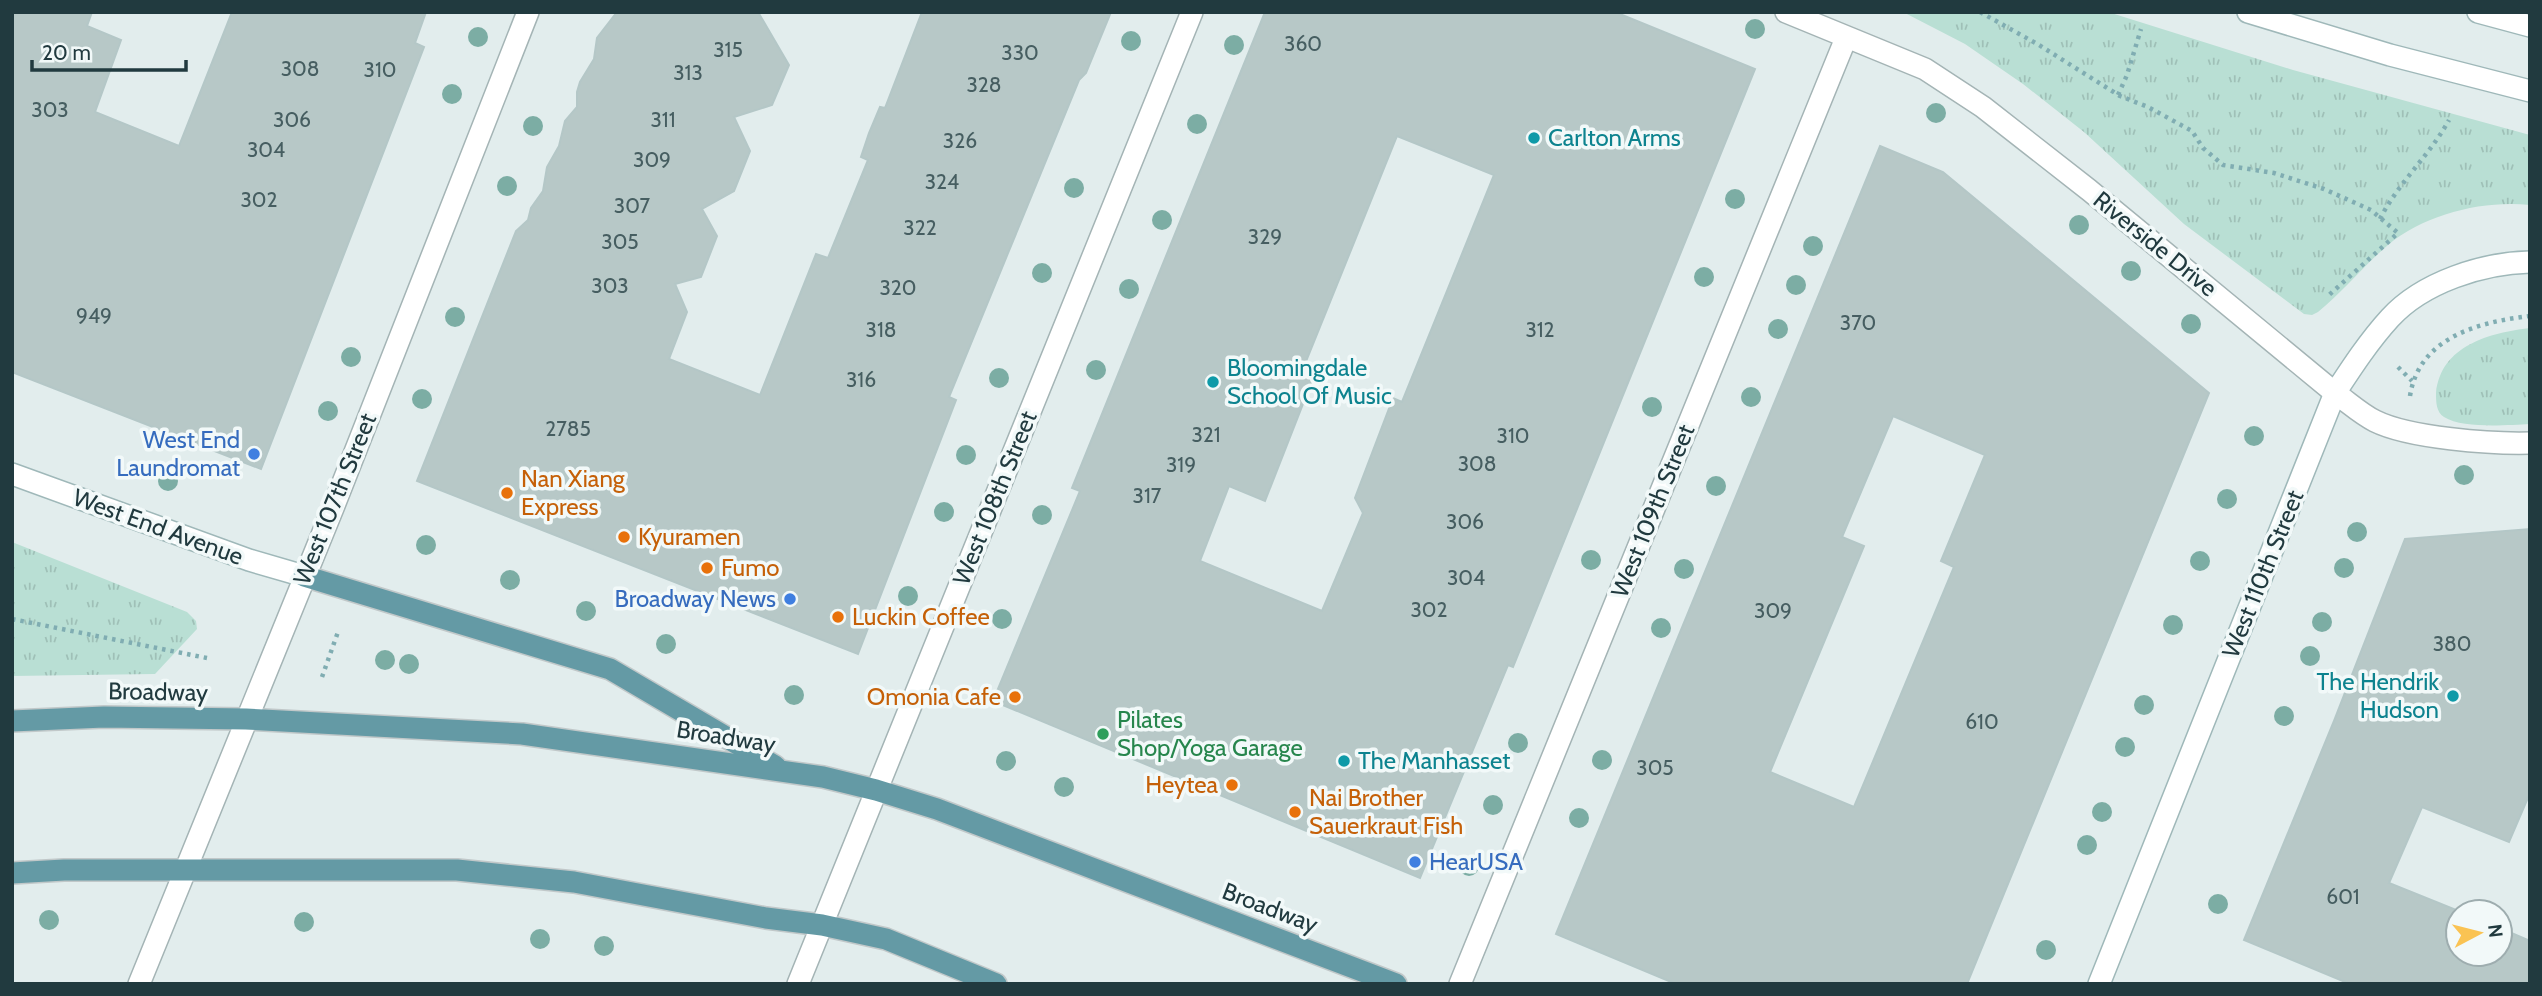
<svg xmlns="http://www.w3.org/2000/svg" width="2542" height="996" font-family="Cabin,sans-serif">
<style>
.park{fill:url(#park-tufts)}
.building{fill:#b7c8c7;stroke:#b4c7c7;stroke-width:2;fill-rule:evenodd}
.lines{fill:none;stroke-linecap:round;stroke-linejoin:round}
.street-casing{stroke:#a4b4b5;stroke-width:24}
.secondary-casing{stroke:#9fb8b9;stroke-width:24}
.primary-casing{stroke:#c1c8c9;stroke-width:24}
.path{stroke:#80adb2;stroke-width:4.5;stroke-dasharray:3.5 5;stroke-linecap:butt}
.street{stroke:#fff;stroke-width:21}
.secondary{stroke:#fff;stroke-width:21}
.primary{stroke:#649aa5;stroke-width:21}
.tree{fill:#7cada4}
.culture-dot{fill:#0f9aa8;stroke:#f2f9f9;stroke-width:2.5}
.shop-dot{fill:#3f7fe0;stroke:#f2f9f9;stroke-width:2.5}
.food-dot{fill:#e8710a;stroke:#f2f9f9;stroke-width:2.5}
.leisure-dot{fill:#2e9e5b;stroke:#f2f9f9;stroke-width:2.5}
.labels{text-anchor:middle;stroke-width:7;stroke-linejoin:round;paint-order:stroke}
.number-label{font-size:21px;fill:#465e61}
.culture-label{font-size:24px;fill:#0d838f;stroke:#f2f9f9;text-anchor:start}
.street-label{font-size:24px;fill:#213a3f;stroke:#f2f9f9}
.shop-label{font-size:24px;fill:#366cbe;stroke:#f2f9f9;text-anchor:end}
.food-label{font-size:24px;fill:#c56008;stroke:#f2f9f9;text-anchor:start}
.leisure-label{font-size:24px;fill:#27864d;stroke:#f2f9f9;text-anchor:start}
</style>
<defs>
<pattern id="park-tufts" width="24" height="20" patternUnits="userSpaceOnUse" patternTransform="scale(1.75)"><rect width="24" height="20" fill="#b9dfd4"/><path d="M3 7l-1-3M5 7V3M7 7l1-3M15 17l-1-3M17 17v-4M19 17l1-3" fill="none" stroke="#9fc0b7"/></pattern>
</defs>
<rect width="100%" height="100%" fill="#e2eded"/>
<g class="park">
<path d="M1903,12H2108L2293,70L2530,135V205C2483,200 2425,214 2388,245C2363,266 2343,292 2318,312L2312,315L2304,314L2184,224L2084,132L2023,84L1965,44Z"/>
<path d="M2530,328V424C2508,425 2463,429 2444,417C2436,412 2436,402 2436,393C2441,345 2490,333 2530,328Z"/>
<path d="M12,542L187,612L196,621L197,629L155,674L12,676Z"/>
</g>
<g class="building">
<path d="M12,12H92L87,26L121,40L95,112L179,146L232,12H426L415,43L424,47L261,469L12,372Z"/>
<path d="M617,12H758L789,65L772,105L734,117L750,151L734,191L702,209L717,236L701,277L675,284L687,312L669,359L760,395L816,254L828,258L868,160L861,157L869,133L880,107L885,108L922,12H1111L1086,73L1079,80L949,397L956,400L858,654L417,481L516,231L528,220L531,208L543,191L547,167L559,146L565,121L577,107V92L580,82L594,59L597,38Z"/>
<path d="M1265,12H1615L1755,69L1513,667L1508,665L1420,878L993,701L1080,491L1072,488ZM1397,136L1494,175L1402,402L1393,398L1355,498L1363,513L1322,611L1200,561L1229,486L1265,501L1317,368L1305,364Z"/>
<path d="M1880,146L1943,172L2209,393L1967,984H1676L1556,934ZM1893,416L1985,455L1941,561L1954,567L1854,807L1770,772L1864,546L1842,537Z"/>
<path d="M2530,529V793L2509,842L2422,807L2389,883L2461,912H2458V954H2500V928L2530,941V984H2350L2244,940L2334,721L2405,539Z"/>
</g>
<g class="lines">
<defs>
<g id="street">
<path d="M1786,12L1925,69L1983,107L2089,190L2335,393C2348,402 2361,414 2375,421C2409,438 2491,444 2530,443"/>
<path d="M139,984L333,508L528,12"/>
<path d="M798,984L1192,12"/>
<path d="M1460,984L1846,38"/>
</g>
<g id="secondary">
<path d="M2248,12L2390,55L2530,91"/>
<path d="M2478,12L2530,26"/>
<path d="M12,474L249,560L304,576"/>
<path d="M2099,984L2335,393C2352,367 2369,341 2390,318C2423,282 2483,263 2530,262"/>
</g>
<g id="primary">
<path d="M304,576L610,669L775,766"/>
<path d="M12,721L104,717L246,719L522,734L823,777L876,790L937,809L1396,984"/>
<path d="M12,873L64,870H457L574,882L766,918L822,925L886,939L996,984"/>
</g>
</defs>
<use href="#street" class="street-casing"/>
<use href="#secondary" class="secondary-casing"/>
<use href="#primary" class="primary-casing"/>
<g class="path">
<path d="M1980,12L2039,45L2120,96L2148,107L2192,131L2203,148L2223,165L2274,173L2324,189L2371,210L2398,233L2329,295"/>
<path d="M2118,95L2127,75L2141,29"/>
<path d="M2380,219C2398,183 2430,155 2449,120"/>
<path d="M2398,367L2412,381"/>
<path d="M2410,396C2419,337 2479,322 2530,316"/>
<path d="M12,619L207,658"/>
<path d="M322,677L339,629"/>
</g>
<use href="#street" class="street"/>
<use href="#secondary" class="secondary"/>
<use href="#primary" class="primary"/>
</g>
<g class="tree">
<circle cx="1755" cy="29" r="10"/>
<circle cx="478" cy="37" r="10"/>
<circle cx="1131" cy="41" r="10"/>
<circle cx="1234" cy="45" r="10"/>
<circle cx="452" cy="94" r="10"/>
<circle cx="1936" cy="113" r="10"/>
<circle cx="1197" cy="124" r="10"/>
<circle cx="533" cy="126" r="10"/>
<circle cx="507" cy="186" r="10"/>
<circle cx="1074" cy="188" r="10"/>
<circle cx="1735" cy="199" r="10"/>
<circle cx="1162" cy="220" r="10"/>
<circle cx="2079" cy="225" r="10"/>
<circle cx="1813" cy="246" r="10"/>
<circle cx="2131" cy="271" r="10"/>
<circle cx="1042" cy="273" r="10"/>
<circle cx="1704" cy="277" r="10"/>
<circle cx="1796" cy="285" r="10"/>
<circle cx="1129" cy="289" r="10"/>
<circle cx="455" cy="317" r="10"/>
<circle cx="2191" cy="324" r="10"/>
<circle cx="1778" cy="329" r="10"/>
<circle cx="351" cy="357" r="10"/>
<circle cx="1096" cy="370" r="10"/>
<circle cx="999" cy="378" r="10"/>
<circle cx="1751" cy="397" r="10"/>
<circle cx="422" cy="399" r="10"/>
<circle cx="1652" cy="407" r="10"/>
<circle cx="328" cy="411" r="10"/>
<circle cx="2254" cy="436" r="10"/>
<circle cx="966" cy="455" r="10"/>
<circle cx="2464" cy="475" r="10"/>
<circle cx="168" cy="481" r="10"/>
<circle cx="1716" cy="486" r="10"/>
<circle cx="2227" cy="499" r="10"/>
<circle cx="944" cy="512" r="10"/>
<circle cx="1042" cy="515" r="10"/>
<circle cx="2357" cy="532" r="10"/>
<circle cx="426" cy="545" r="10"/>
<circle cx="1591" cy="560" r="10"/>
<circle cx="2200" cy="561" r="10"/>
<circle cx="2344" cy="568" r="10"/>
<circle cx="1684" cy="569" r="10"/>
<circle cx="510" cy="580" r="10"/>
<circle cx="908" cy="596" r="10"/>
<circle cx="586" cy="611" r="10"/>
<circle cx="1002" cy="619" r="10"/>
<circle cx="2322" cy="622" r="10"/>
<circle cx="2173" cy="625" r="10"/>
<circle cx="1661" cy="628" r="10"/>
<circle cx="666" cy="644" r="10"/>
<circle cx="2310" cy="656" r="10"/>
<circle cx="385" cy="660" r="10"/>
<circle cx="409" cy="664" r="10"/>
<circle cx="794" cy="695" r="10"/>
<circle cx="2144" cy="705" r="10"/>
<circle cx="2284" cy="716" r="10"/>
<circle cx="1518" cy="743" r="10"/>
<circle cx="2125" cy="747" r="10"/>
<circle cx="1602" cy="760" r="10"/>
<circle cx="1006" cy="761" r="10"/>
<circle cx="1064" cy="787" r="10"/>
<circle cx="1493" cy="805" r="10"/>
<circle cx="2102" cy="812" r="10"/>
<circle cx="1579" cy="818" r="10"/>
<circle cx="2087" cy="845" r="10"/>
<circle cx="1469" cy="866" r="10"/>
<circle cx="2218" cy="904" r="10"/>
<circle cx="49" cy="920" r="10"/>
<circle cx="304" cy="922" r="10"/>
<circle cx="540" cy="939" r="10"/>
<circle cx="604" cy="946" r="10"/>
<circle cx="2046" cy="950" r="10"/>
</g>
<g class="culture-dot">
<circle cx="1534" cy="138" r="7"/>
<circle cx="1213" cy="382" r="7"/>
<circle cx="2453" cy="696" r="7"/>
<circle cx="1344" cy="761" r="7"/>
</g>
<g class="shop-dot">
<circle cx="254" cy="454" r="7"/>
<circle cx="790" cy="599" r="7"/>
<circle cx="1415" cy="862" r="7"/>
</g>
<g class="food-dot">
<circle cx="507" cy="493" r="7"/>
<circle cx="624" cy="537" r="7"/>
<circle cx="707" cy="568" r="7"/>
<circle cx="838" cy="617" r="7"/>
<circle cx="1015" cy="697" r="7"/>
<circle cx="1232" cy="785" r="7"/>
<circle cx="1295" cy="812" r="7"/>
</g>
<circle class="leisure-dot" cx="1103" cy="734" r="7"/>
<g class="labels">
<g class="number-label">
<text x="1303" y="51">360</text>
<text x="728" y="57">315</text>
<text x="1020" y="60">330</text>
<text x="300" y="76">308</text>
<text x="380" y="77">310</text>
<text x="688" y="80">313</text>
<text x="984" y="92">328</text>
<text x="50" y="117">303</text>
<text x="292" y="127">306</text>
<text x="663" y="127">311</text>
<text x="960" y="148">326</text>
<text x="266" y="157">304</text>
<text x="652" y="167">309</text>
<text x="942" y="189">324</text>
<text x="259" y="207">302</text>
<text x="632" y="213">307</text>
<text x="920" y="235">322</text>
<text x="1265" y="244">329</text>
<text x="620" y="249">305</text>
<text x="610" y="293">303</text>
<text x="898" y="295">320</text>
<text x="94" y="323">949</text>
<text x="1858" y="330">370</text>
<text x="881" y="337">318</text>
<text x="1540" y="337">312</text>
<text x="861" y="387">316</text>
<text x="568" y="436">2785</text>
<text x="1206" y="442">321</text>
<text x="1513" y="443">310</text>
<text x="1477" y="471">308</text>
<text x="1181" y="472">319</text>
<text x="1147" y="503">317</text>
<text x="1465" y="529">306</text>
<text x="1466" y="585">304</text>
<text x="1429" y="617">302</text>
<text x="1773" y="618">309</text>
<text x="2452" y="651">380</text>
<text x="1982" y="729">610</text>
<text x="1655" y="775">305</text>
<text x="2343" y="904">601</text>
</g>
<g class="culture-label">
<text x="1548" y="146">Carlton Arms</text>
<text x="1227" y="376">Bloomingdale<tspan x="1227" dy="28">School Of Music</tspan></text>
<text x="2439" y="690" text-anchor="end">The Hendrik<tspan x="2439" dy="28">Hudson</tspan></text>
<text x="1358" y="769">The Manhasset</text>
</g>
<g class="street-label">
<text transform="translate(2155 244) rotate(39)" y="8">Riverside Drive</text>
<text transform="translate(995 498) rotate(-68)" y="8">West 108th Street</text>
<text transform="translate(335 499) rotate(-68)" y="8">West 107th Street</text>
<text transform="translate(1653 511) rotate(-68)" y="8">West 109th Street</text>
<text transform="translate(158 527) rotate(20)" y="8">West End Avenue</text>
<text transform="translate(2263 574) rotate(-68)" y="8">West 110th Street</text>
<text transform="translate(158 692) rotate(1)" y="8">Broadway</text>
<text transform="translate(726 737) rotate(9)" y="8">Broadway</text>
<text transform="translate(1270 908) rotate(21)" y="8">Broadway</text>
</g>
<g class="shop-label">
<text x="240" y="448">West End<tspan x="240" dy="28">Laundromat</tspan></text>
<text x="776" y="607">Broadway News</text>
<text x="1429" y="870" text-anchor="start">HearUSA</text>
</g>
<g class="food-label">
<text x="521" y="487">Nan Xiang<tspan x="521" dy="28">Express</tspan></text>
<text x="638" y="545">Kyuramen</text>
<text x="721" y="576">Fumo</text>
<text x="852" y="625">Luckin Coffee</text>
<text x="1001" y="705" text-anchor="end">Omonia Cafe</text>
<text x="1218" y="793" text-anchor="end">Heytea</text>
<text x="1309" y="806">Nai Brother<tspan x="1309" dy="28">Sauerkraut Fish</tspan></text>
</g>
<g class="leisure-label">
<text x="1117" y="728">Pilates<tspan x="1117" dy="28">Shop/Yoga Garage</tspan></text>
</g>
</g>
<rect width="2542" height="996" fill="none" stroke="#213a3f" stroke-width="28"/>
<g transform="translate(2479 933) rotate(83)"><circle r="33" fill="#f2f9f9" stroke="#9eadaf" stroke-width="2"/>
<path d="M0-5L12 26L0 18L-12 26Z" fill="#fac353"/>
<text y="-10" font-size="19" font-weight="bold" text-anchor="middle" fill="#213a3f">N</text>
</g>
<path d="M32 60v10h154v-10" fill="none" stroke="#213a3f" stroke-width="3.5"/>
<text x="42" y="60" font-size="21" fill="#213a3f" stroke="#f2f9f9" stroke-width="5" paint-order="stroke">20 m</text>
</svg>
